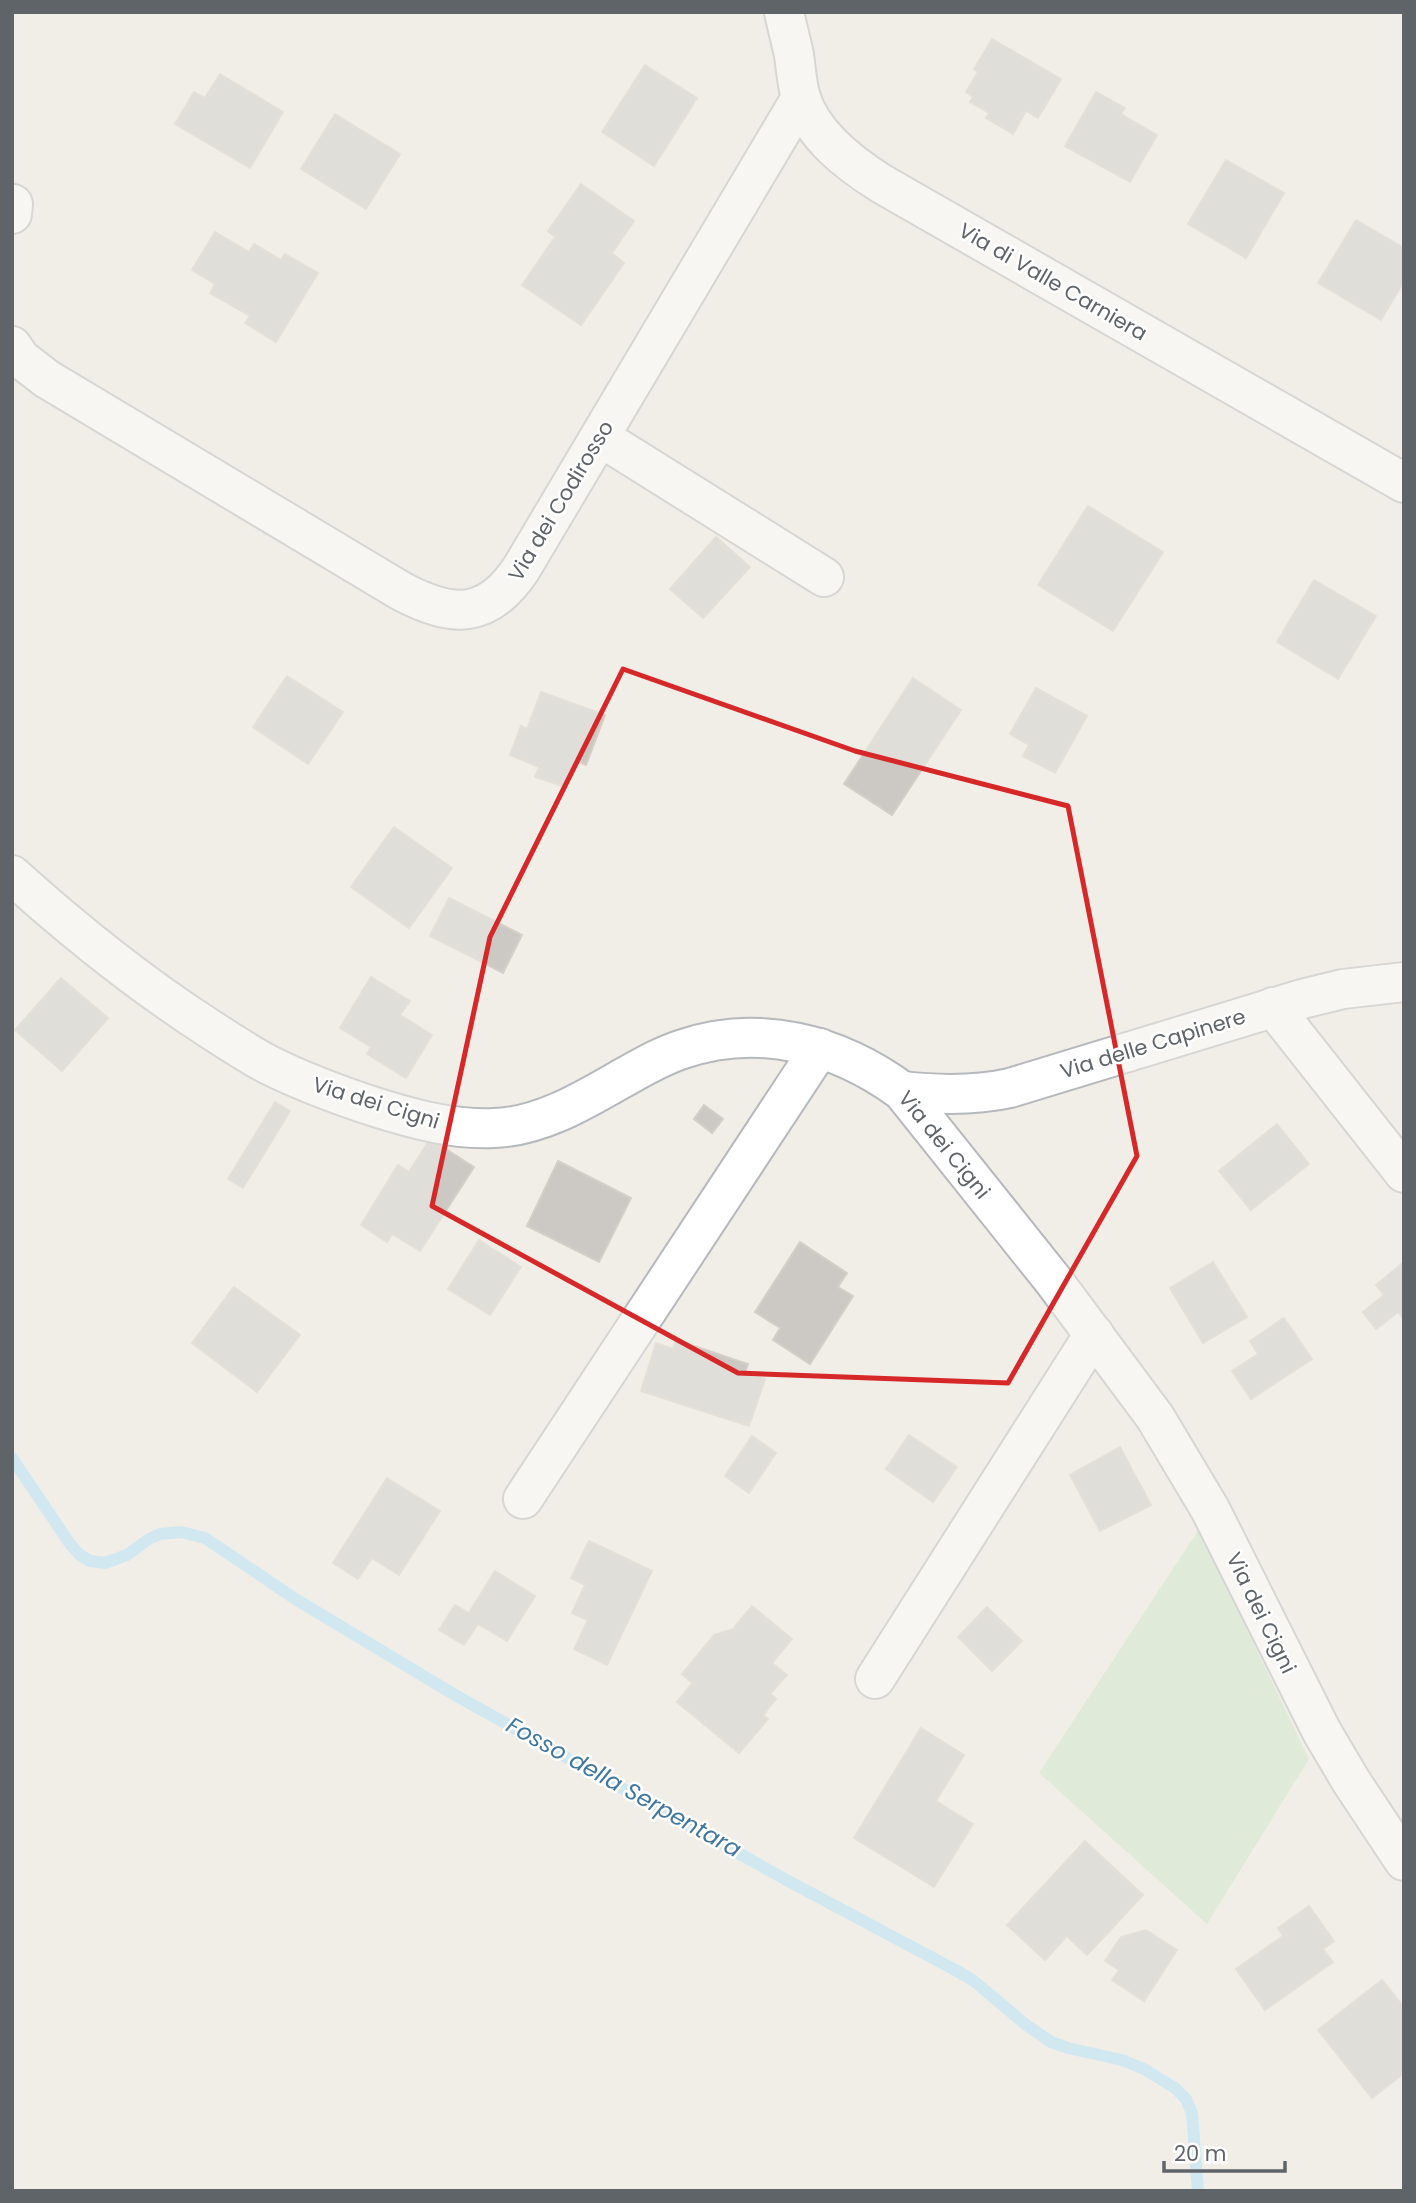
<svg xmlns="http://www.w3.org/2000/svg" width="1416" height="2203" font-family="Poppins,sans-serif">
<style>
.green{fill:#c9e7c6}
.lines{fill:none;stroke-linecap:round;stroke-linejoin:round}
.stream{stroke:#ace1fd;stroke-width:12}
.building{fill:#ccc9c5;stroke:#d5cfc6;stroke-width:2}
.minor-casing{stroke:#b5b8bc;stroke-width:42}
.minor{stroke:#fff;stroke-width:38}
.marked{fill:none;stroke:#d62828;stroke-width:5;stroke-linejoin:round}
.labels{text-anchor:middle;stroke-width:5;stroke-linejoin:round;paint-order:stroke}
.street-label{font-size:21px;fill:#5f6468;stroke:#fff}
.water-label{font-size:23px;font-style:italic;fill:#41779f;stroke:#fff}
</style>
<rect width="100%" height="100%" fill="#f1eee8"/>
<path class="green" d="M1199,1529L1309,1759L1207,1924L1039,1773Z"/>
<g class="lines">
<path class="stream" d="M12,1458L70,1544L80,1555L90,1561L105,1563L127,1555L149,1539L160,1534L181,1532L205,1538L297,1600L455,1695L792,1883L959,1972L974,1981L1025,2024L1051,2042L1068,2048L1122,2060L1144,2069L1175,2088L1186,2099L1192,2113L1198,2191"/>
</g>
<g class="building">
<path d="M992,39L1061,79L1038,118L1026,111L1013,134L986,118L989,113L970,102L973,97L966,92L978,72L974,69Z"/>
<path d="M645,65L697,98L654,166L602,132Z"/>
<path d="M220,74L283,112L250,168L175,124L194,92L205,98Z"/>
<path d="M1096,92L1125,108L1121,114L1157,135L1130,182L1065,146Z"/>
<path d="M335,114L400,154L366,209L301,169Z"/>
<path d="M1226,160L1284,193L1246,258L1188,224Z"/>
<path d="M581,184L634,221L612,253L624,263L581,325L522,285L555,237L548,231Z"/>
<path d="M1356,220L1404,248V281L1381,320L1318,283Z"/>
<path d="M215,232L249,252L254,244L281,260L285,254L318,273L276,342L245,323L250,316L210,293L215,284L192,270Z"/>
<path d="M1088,506L1163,552L1113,631L1038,585Z"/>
<path d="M716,537L750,567L703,618L670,589Z"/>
<path d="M1314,580L1376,616L1338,679L1277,642Z"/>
<path d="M287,676L343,712L308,764L253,727Z"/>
<path d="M913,678L961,710L892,815L844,784Z"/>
<path d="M1036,688L1087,716L1055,773L1023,756L1029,745L1010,734Z"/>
<path d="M541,692L605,715L586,765L575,760L565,787L535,777L539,767L510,755L521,726L527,729Z"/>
<path d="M394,827L452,868L409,928L351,887Z"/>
<path d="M449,898L522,935L503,973L430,936Z"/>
<path d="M371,977L410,1001L400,1015L432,1035L406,1078L367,1054L371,1047L340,1028Z"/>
<path d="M61,978L108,1018L62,1071L15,1030Z"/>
<path d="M275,1102L290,1111L243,1188L228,1179Z"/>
<path d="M704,1105L723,1119L712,1133L694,1119Z"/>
<path d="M1277,1124L1309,1164L1251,1210L1219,1171Z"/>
<path d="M430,1139L474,1167L420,1251L392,1234L387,1242L361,1225L398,1165L409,1172Z"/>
<path d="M558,1161L631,1198L599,1262L527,1226Z"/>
<path d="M479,1240L521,1267L490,1315L448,1289Z"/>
<path d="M800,1242L847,1273L838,1287L853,1296L810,1364L773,1340L780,1328L755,1312Z"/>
<path d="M1213,1262L1247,1317L1203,1343L1170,1288Z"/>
<path d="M1404,1262V1319L1398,1312L1376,1329L1363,1312L1384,1295L1376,1285Z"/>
<path d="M234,1287L300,1335L257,1392L192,1343Z"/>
<path d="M1284,1318L1312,1359L1251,1399L1232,1371L1258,1354L1250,1341Z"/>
<path d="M676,1340L748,1364L745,1372L765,1379L749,1426L641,1391L656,1343L673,1349Z"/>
<path d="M909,1435L957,1467L933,1502L886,1469Z"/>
<path d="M752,1436L776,1453L749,1493L725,1476Z"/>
<path d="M1120,1447L1151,1505L1100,1531L1070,1475Z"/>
<path d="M387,1478L440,1511L399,1575L372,1558L358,1579L333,1563Z"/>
<path d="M589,1541L652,1571L607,1665L574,1649L588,1620L572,1613L585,1585L571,1578Z"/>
<path d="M495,1571L535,1596L507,1641L478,1624L464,1645L439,1630L455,1605L469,1613Z"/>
<path d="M752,1606L792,1639L772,1663L787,1675L770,1694L776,1699L763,1715L768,1719L739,1753L677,1702L692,1683L682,1674L714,1635L733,1629Z"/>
<path d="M987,1607L1022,1641L992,1671L958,1637Z"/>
<path d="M921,1728L964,1755L936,1801L973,1824L934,1887L854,1838Z"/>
<path d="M1085,1841L1143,1895L1087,1955L1067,1936L1045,1960L1007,1925Z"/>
<path d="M1309,1906L1334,1941L1323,1949L1333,1962L1265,2010L1236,1969L1283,1936L1278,1928Z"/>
<path d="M1146,1930L1177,1950L1144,2001L1112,1980L1119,1970L1105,1961L1121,1937Z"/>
<path d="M1382,1980L1404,2007V2073L1372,2098L1318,2030Z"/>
</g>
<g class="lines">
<defs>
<g id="minor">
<path d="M784,12C787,26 791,41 794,55C796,69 797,85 801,98C813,136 850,164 882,184L1404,483"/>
<path d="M12,214L13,204"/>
<path d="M12,346L21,359L47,379L401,591C452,618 487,620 521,569L801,98"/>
<path d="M600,437L824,577"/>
<path d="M12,875C73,930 135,980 204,1025C224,1038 245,1052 267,1064C301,1081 338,1095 375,1107C413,1119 453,1130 494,1128C539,1127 583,1101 621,1079C641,1068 661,1056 683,1049C759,1023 838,1044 902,1091L1053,1280L1155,1417L1210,1509L1322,1732L1351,1781L1404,1861"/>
<path d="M1273,1007L1404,1173"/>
<path d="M902,1091C938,1095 974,1096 1010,1088L1302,999L1343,989L1404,982"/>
<path d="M523,1499L820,1048"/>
<path d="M875,1679L1094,1334"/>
</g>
</defs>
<use href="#minor" class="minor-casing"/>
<use href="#minor" class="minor"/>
</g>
<path d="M0 0H1416V2203H0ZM623,669L855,751L1068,806L1137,1156L1008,1383L738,1373L432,1206L490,937Z" fill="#f1eee8" fill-opacity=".55" fill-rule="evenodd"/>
<path class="marked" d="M623,669L855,751L1068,806L1137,1156L1008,1383L738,1373L432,1206L490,937Z"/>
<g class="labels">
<g class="street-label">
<text transform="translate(1053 282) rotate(30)" y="7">Via di Valle Carniera</text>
<text transform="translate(561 501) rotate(-59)" y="7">Via dei Codirosso</text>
<text transform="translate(1153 1044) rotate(-17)" y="7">Via delle Capinere</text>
<text transform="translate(376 1103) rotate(17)" y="7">Via dei Cigni</text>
<text transform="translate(944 1145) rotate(51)" y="7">Via dei Cigni</text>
<text transform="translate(1261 1613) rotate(64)" y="7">Via dei Cigni</text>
</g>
<g class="water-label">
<text transform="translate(624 1787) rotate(29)" y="8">Fosso della Serpentara</text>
</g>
</g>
<rect width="1416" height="2203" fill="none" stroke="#5f6468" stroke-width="28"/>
<path d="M1164 2161v10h121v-10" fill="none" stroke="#5f6468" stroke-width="3.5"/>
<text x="1174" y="2161" font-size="21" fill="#5f6468" stroke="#ffffff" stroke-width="5" paint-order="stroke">20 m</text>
</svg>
